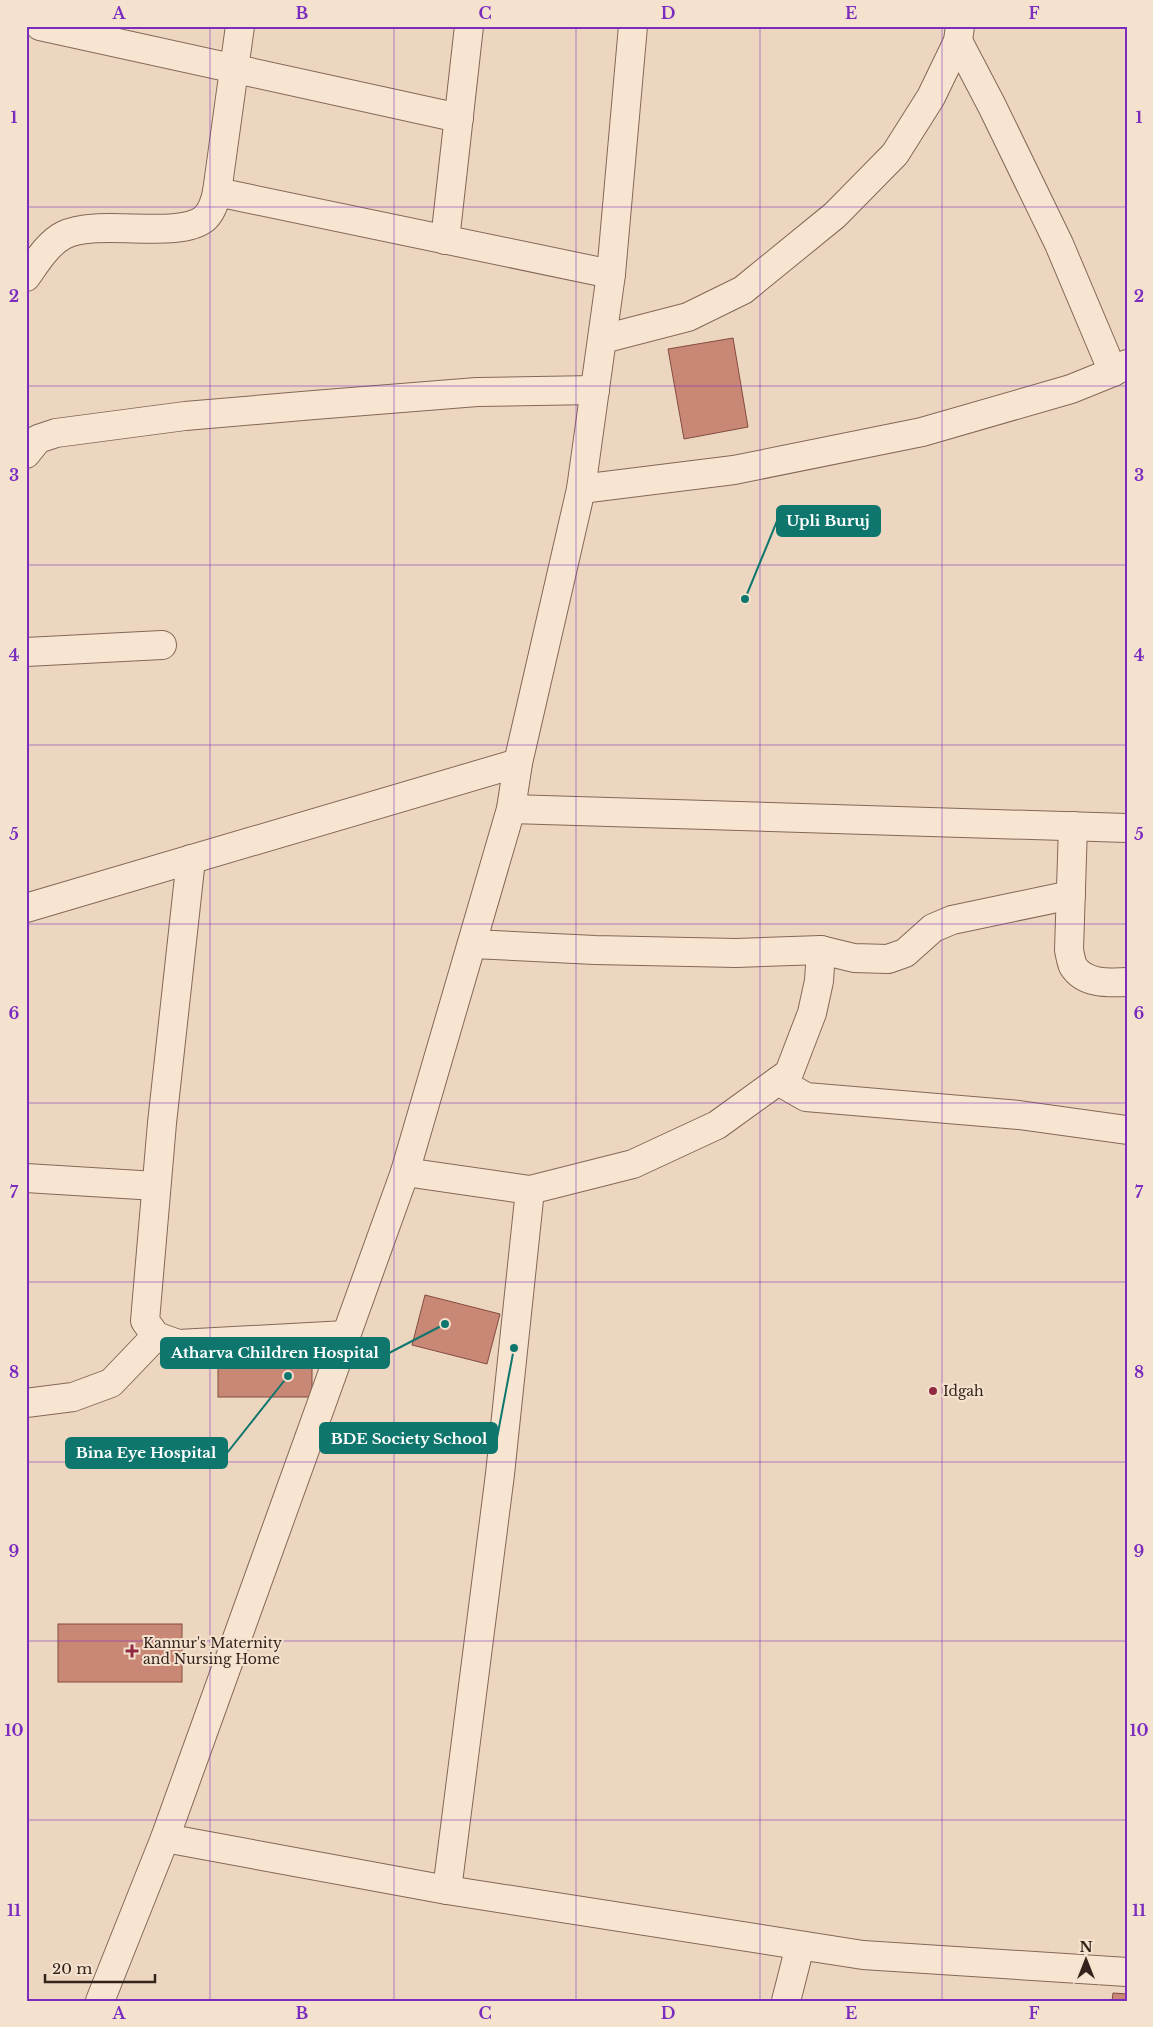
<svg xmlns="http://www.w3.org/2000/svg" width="1153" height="2027" font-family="'Libre Baskerville',serif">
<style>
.building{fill:#c98876;stroke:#834c3f}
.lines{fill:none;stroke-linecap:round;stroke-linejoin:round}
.minor-casing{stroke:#846758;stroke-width:30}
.minor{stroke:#f7e5d2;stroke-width:28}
.grid{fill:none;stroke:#7b2cbf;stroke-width:1;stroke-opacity:0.55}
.poi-dot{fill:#912a40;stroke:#f4e2cf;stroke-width:2}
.labels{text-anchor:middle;stroke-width:4;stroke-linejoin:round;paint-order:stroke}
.poi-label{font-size:14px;fill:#34231c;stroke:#f4e2cf;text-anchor:start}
.leader{fill:none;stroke:#0f766e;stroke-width:2}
.callout-dot{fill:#0f766e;stroke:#f4e2cf;stroke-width:2}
.callout{fill:#0f766e;stroke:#0f766e;stroke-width:2}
.callout-label{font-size:15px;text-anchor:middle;font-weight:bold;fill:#fff}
.neatline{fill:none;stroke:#7b2cbf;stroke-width:2}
.grid-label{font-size:16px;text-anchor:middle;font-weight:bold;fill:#7b2cbf}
</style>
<rect width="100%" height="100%" fill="#ecd6bf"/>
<g class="building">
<path d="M733,338L748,427L684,439L668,349Z"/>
<path d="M425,1295L500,1314L487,1364L412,1345Z"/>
<rect x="218" y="1358" width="94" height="39"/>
<rect x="58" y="1624" width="124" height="58"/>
<path d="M1113,1993L1127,1994V2001H1112Z"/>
</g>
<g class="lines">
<defs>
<g id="minor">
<path d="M40,26L459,118"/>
<path d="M958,41L992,106L1059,244L1113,372"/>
<path d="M217,192L611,274"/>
<path d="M445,240L469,26"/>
<path d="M26,277C36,263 48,243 64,235C99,218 177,240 204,219C212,212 215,202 217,192L240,26"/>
<path d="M603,339L688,317L743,290L835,215L895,154L931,97L958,41L960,26"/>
<path d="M26,454L38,439L56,433L185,416L314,405L477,392L595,390"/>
<path d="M581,489L734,470L922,432L1071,389L1113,372L1127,364"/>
<path d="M26,652L162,645"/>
<path d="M511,809L1127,828"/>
<path d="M1073,826L1069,950C1070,955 1071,961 1073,966C1084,984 1108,983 1127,982"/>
<path d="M191,859L162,1123L145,1321L156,1336L178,1344L346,1335"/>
<path d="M26,908L518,763"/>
<path d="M472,944L595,950L736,953L821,950L854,958L888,959L905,953L933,928L952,920L1071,895"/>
<path d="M778,1081L806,1097L1019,1115L1127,1130"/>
<path d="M405,1172L530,1190L633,1164L717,1125L789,1073L812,1013L819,981L821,950"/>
<path d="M26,1178L156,1186"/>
<path d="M26,1403L73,1397L111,1383L156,1336"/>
<path d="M165,1838L447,1890L863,1955L1127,1972"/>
<path d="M447,1890L500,1474L530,1190"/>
<path d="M100,2001L165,1838L405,1172L511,809L518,763L581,489L611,274L633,26"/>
<path d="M786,2001L800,1946"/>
</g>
</defs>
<use href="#minor" class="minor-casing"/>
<use href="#minor" class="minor"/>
</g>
<path class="grid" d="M210,26V2001M394,26V2001M576,26V2001M760,26V2001M942,26V2001M26,207H1127M26,386H1127M26,565H1127M26,745H1127M26,924H1127M26,1103H1127M26,1282H1127M26,1462H1127M26,1641H1127M26,1820H1127"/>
<g class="poi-dot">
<circle cx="933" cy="1391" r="5"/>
<path d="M129.5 1643.5h5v5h5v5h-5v5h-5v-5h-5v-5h5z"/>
</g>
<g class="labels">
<g class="poi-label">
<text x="943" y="1396">Idgah</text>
<text x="143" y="1648">Kannur's Maternity<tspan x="143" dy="16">and Nursing Home</tspan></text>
</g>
</g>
<path class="leader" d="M745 599L777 521M445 1324L389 1353M514 1348L497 1438M288 1376L227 1453"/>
<g class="callout-dot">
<circle cx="745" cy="599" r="5"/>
<circle cx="445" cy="1324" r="5"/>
<circle cx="514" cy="1348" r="5"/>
<circle cx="288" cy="1376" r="5"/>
</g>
<g class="callout">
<rect x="777" y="506" width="103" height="30" rx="5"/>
<rect x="161" y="1338" width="228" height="30" rx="5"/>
<rect x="320" y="1423" width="177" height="30" rx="5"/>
<rect x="66" y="1438" width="161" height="30" rx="5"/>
</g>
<g class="callout-label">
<text x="828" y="526">Upli Buruj</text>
<text x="275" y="1358">Atharva Children Hospital</text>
<text x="409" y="1444">BDE Society School</text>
<text x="146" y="1458">Bina Eye Hospital</text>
</g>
<rect width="1153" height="2027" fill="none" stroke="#f4e2cf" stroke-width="55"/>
<g transform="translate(1086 1960)" stroke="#f4e2cf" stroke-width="4" paint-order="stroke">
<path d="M0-4L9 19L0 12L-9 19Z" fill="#34231c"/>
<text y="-8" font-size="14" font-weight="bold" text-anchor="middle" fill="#34231c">N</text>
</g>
<path d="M45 1974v8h110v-8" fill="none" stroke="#34231c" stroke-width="2.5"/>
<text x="52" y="1974" font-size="15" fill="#34231c" stroke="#f4e2cf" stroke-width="4" paint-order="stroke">20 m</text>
<rect x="28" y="28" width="1098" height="1972" class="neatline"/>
<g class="grid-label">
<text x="119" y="19">A</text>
<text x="302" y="19">B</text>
<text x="485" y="19">C</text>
<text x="668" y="19">D</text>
<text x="851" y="19">E</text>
<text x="1034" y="19">F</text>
<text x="14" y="123">1</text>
<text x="1139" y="123">1</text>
<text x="14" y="302">2</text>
<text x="1139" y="302">2</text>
<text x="14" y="481">3</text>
<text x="1139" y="481">3</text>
<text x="14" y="661">4</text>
<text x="1139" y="661">4</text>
<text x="14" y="840">5</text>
<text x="1139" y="840">5</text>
<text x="14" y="1019">6</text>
<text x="1139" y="1019">6</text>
<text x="14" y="1198">7</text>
<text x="1139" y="1198">7</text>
<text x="14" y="1378">8</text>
<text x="1139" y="1378">8</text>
<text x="14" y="1557">9</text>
<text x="1139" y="1557">9</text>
<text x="14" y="1736">10</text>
<text x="1139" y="1736">10</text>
<text x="14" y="1916">11</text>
<text x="1139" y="1916">11</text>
<text x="119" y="2019">A</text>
<text x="302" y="2019">B</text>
<text x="485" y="2019">C</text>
<text x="668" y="2019">D</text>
<text x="851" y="2019">E</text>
<text x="1034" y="2019">F</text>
</g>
</svg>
